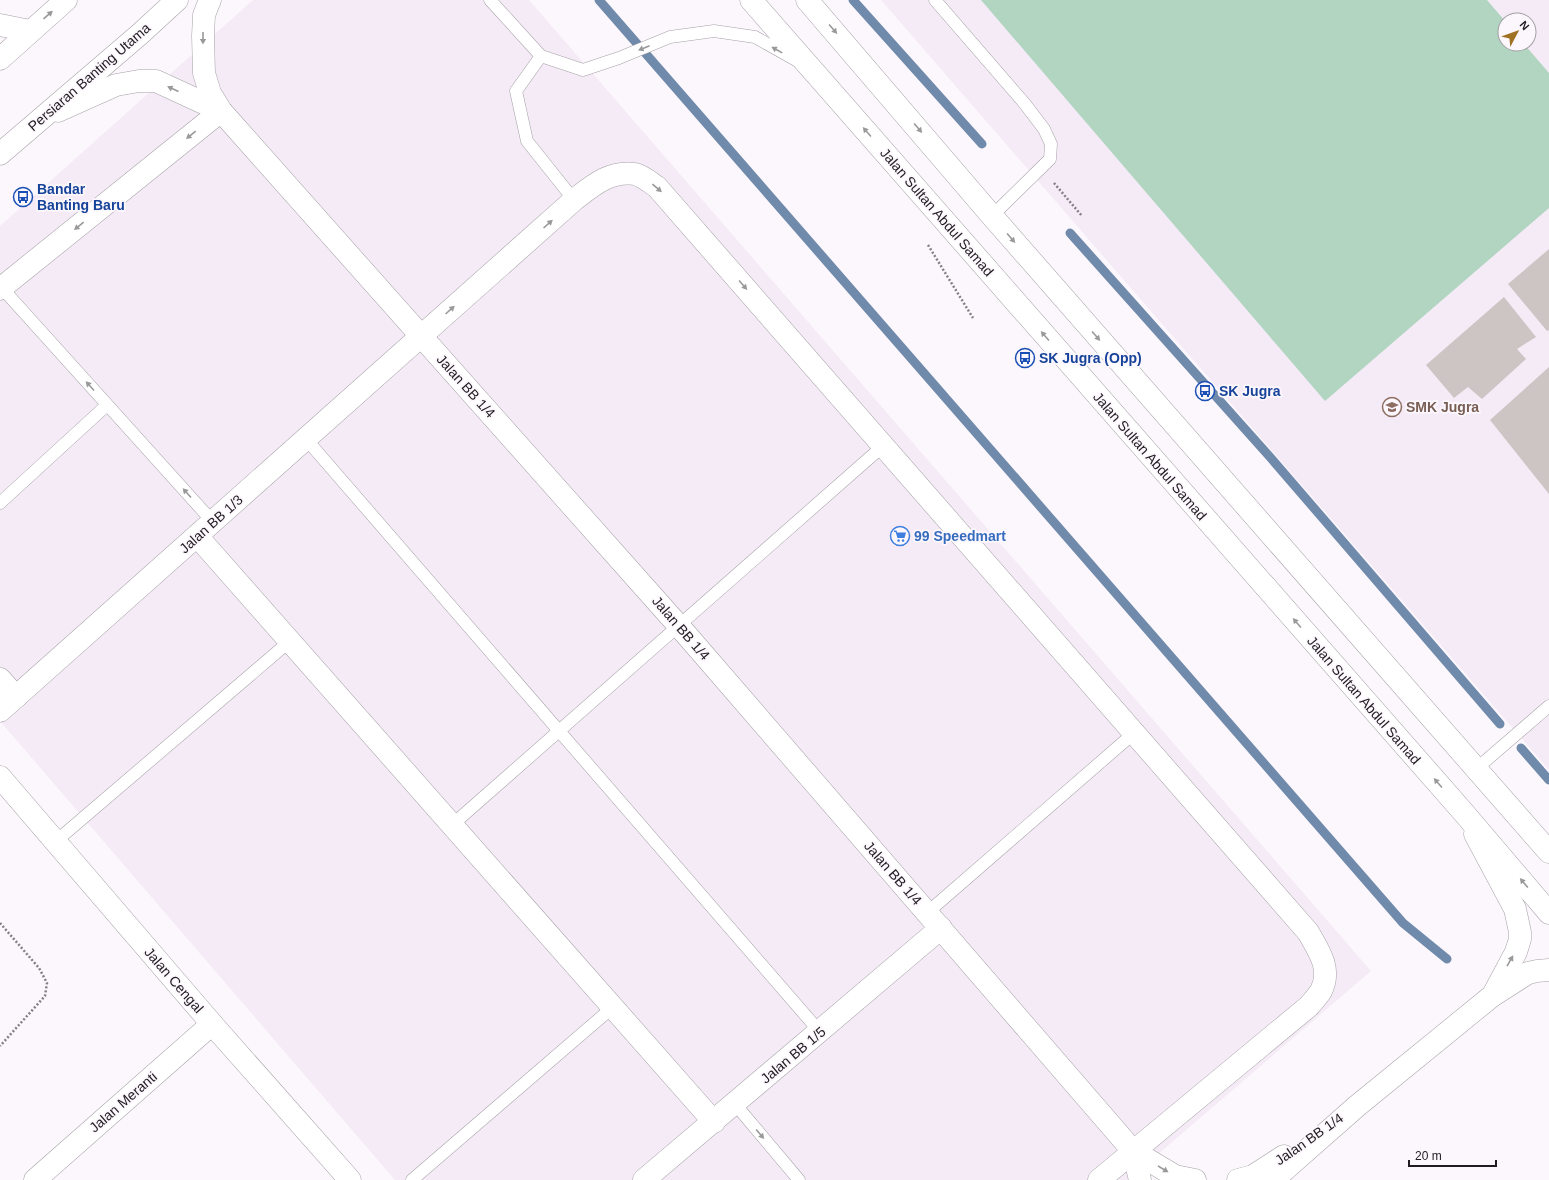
<svg xmlns="http://www.w3.org/2000/svg" width="1549" height="1180" font-family="Helvetica,sans-serif">
<style>
.built{fill:#f5ebf7;fill-rule:evenodd}
.green{fill:#b1d5c1}
.lines{fill:none;stroke-linecap:round;stroke-linejoin:round}
.stream{stroke:#708aab;stroke-width:9}
.building{fill:#ccc5c4}
.service-casing{stroke:#a5a1a6;stroke-width:13}
.minor-casing{stroke:#a5a1a6;stroke-width:23}
.secondary-casing{stroke:#a5a1a6;stroke-width:23}
.path{stroke:#837f83;stroke-width:2.5;stroke-dasharray:2 2;stroke-linecap:butt}
.service{stroke:#fff;stroke-width:12}
.minor{stroke:#fff;stroke-width:22}
.secondary{stroke:#fff;stroke-width:22}
.oneway{fill:#9a999a}
.labels{text-anchor:middle;stroke-width:3.5;stroke-linejoin:round;paint-order:stroke}
.street-label{font-size:14px;fill:#1e1c1e;stroke:#fcf7fc}
.transit-label{font-size:14px;font-weight:bold;fill:#164399;stroke:#fcf7fc;text-anchor:start}
.education-label{font-size:14px;font-weight:bold;fill:#785e54;stroke:#fcf7fc;text-anchor:start}
.shop-label{font-size:14px;font-weight:bold;fill:#366cbe;stroke:#fcf7fc;text-anchor:start}
</style>
<rect width="100%" height="100%" fill="#fcf7fc"/>
<g class="built">
<path d="M253,0H529L1371,971L1128,1180H395L0,721V226Z"/>
<path d="M881,0H1549V770ZM1505,20H1529V44H1505Z"/>
</g>
<path class="green" d="M981,0H1487L1505,21V44H1524L1549,73V208L1325,401Z"/>
<g class="lines">
<g class="stream">
<path d="M599,0L1403,923L1447,959"/>
<path d="M853,0L982,144"/>
<path d="M1070,233L1270,457L1500,724"/>
<path d="M1521,748L1549,780"/>
</g>
</g>
<g class="building">
<path d="M1549,249V330L1547,331L1508,284Z"/>
<path d="M1504,297L1536,337L1517,349L1526,359L1482,399L1468,387L1454,398L1426,365Z"/>
<path d="M1549,367V494L1490,420Z"/>
</g>
<g class="lines">
<defs>
<g id="service">
<path d="M490,0L541,56L583,70L619,58L670,37L714,31L755,37L796,60"/>
<path d="M935,0L1025,104L1044,129L1051,144L1050,159L992,216"/>
<path d="M541,56L516,91L527,141L574,200"/>
<path d="M2,288L213,522"/>
<path d="M306,439L820,1032"/>
<path d="M0,503L107,405"/>
<path d="M1476,769L1549,706"/>
<path d="M452,825L883,446"/>
<path d="M55,842L290,641"/>
<path d="M928,912L1134,733"/>
<path d="M735,1104L799,1180"/>
<path d="M412,1180L613,1007"/>
</g>
<g id="minor">
<path d="M210,0L204,15L203,36L204,73L210,93L221,111L678,625L1133,1151L1175,1176L1195,1180"/>
<path d="M0,25L30,31"/>
<path d="M0,59L66,0"/>
<path d="M58,111L116,85L139,81H156L221,111"/>
<path d="M0,154L140,34L177,0"/>
<path d="M0,289L221,111"/>
<path d="M197,536L714,1122"/>
<path d="M0,679L16,697"/>
<path d="M0,711L574,200C592,186 610,170 635,174C643,176 651,183 657,187L1308,932C1319,951 1332,969 1321,991C1318,996 1313,1001 1309,1006L1099,1180"/>
<path d="M0,777L212,1024L350,1180"/>
<path d="M1475,834L1515,909L1520,932V939L1516,952L1493,995"/>
<path d="M1133,1151L1140,1180"/>
<path d="M35,1180L212,1024"/>
<path d="M644,1180L941,928"/>
<path d="M1238,1180L1253,1176L1284,1156"/>
<path d="M1273,1180L1357,1106L1492,996L1528,973L1537,971L1549,970"/>
</g>
<g id="secondary">
<path d="M751,0L1464,813L1549,913"/>
<path d="M807,0L992,216L1549,852"/>
</g>
</defs>
<use href="#service" class="service-casing"/>
<use href="#minor" class="minor-casing"/>
<use href="#secondary" class="secondary-casing"/>
<g class="path">
<path d="M1054,183L1082,216"/>
<path d="M928,245L973,318"/>
<path d="M0,923L39,968L47,983L45,996L0,1046"/>
</g>
<use href="#service" class="service"/>
<use href="#minor" class="minor"/>
<use href="#secondary" class="secondary"/>
</g>
<defs><path id="oneway-solid" d="M-6-.8H1V-3.2L6.5 0L1 3.2V.8H-6Z"/></defs>
<g class="oneway">
<use href="#oneway-solid" transform="translate(48 15) rotate(-41)"/>
<use href="#oneway-solid" transform="translate(833 29) rotate(49)"/>
<use href="#oneway-solid" transform="translate(203 38) rotate(90)"/>
<use href="#oneway-solid" transform="translate(644 48) rotate(157)"/>
<use href="#oneway-solid" transform="translate(777 50) rotate(-151)"/>
<use href="#oneway-solid" transform="translate(173 89) rotate(-156)"/>
<use href="#oneway-solid" transform="translate(918 128) rotate(49)"/>
<use href="#oneway-solid" transform="translate(867 132) rotate(-131)"/>
<use href="#oneway-solid" transform="translate(191 135) rotate(141)"/>
<use href="#oneway-solid" transform="translate(657 188) rotate(40)"/>
<use href="#oneway-solid" transform="translate(548 224) rotate(-42)"/>
<use href="#oneway-solid" transform="translate(79 226) rotate(141)"/>
<use href="#oneway-solid" transform="translate(1011 238) rotate(49)"/>
<use href="#oneway-solid" transform="translate(743 285) rotate(49)"/>
<use href="#oneway-solid" transform="translate(450 310) rotate(-42)"/>
<use href="#oneway-solid" transform="translate(1045 336) rotate(-131)"/>
<use href="#oneway-solid" transform="translate(1096 336) rotate(49)"/>
<use href="#oneway-solid" transform="translate(90 386) rotate(-132)"/>
<use href="#oneway-solid" transform="translate(187 493) rotate(-132)"/>
<use href="#oneway-solid" transform="translate(1297 623) rotate(-131)"/>
<use href="#oneway-solid" transform="translate(1438 783) rotate(-131)"/>
<use href="#oneway-solid" transform="translate(1524 883) rotate(-130)"/>
<use href="#oneway-solid" transform="translate(1510 961) rotate(-60)"/>
<use href="#oneway-solid" transform="translate(760 1134) rotate(50)"/>
<use href="#oneway-solid" transform="translate(1163 1169) rotate(31)"/>
</g>
<defs>
<symbol id="bus-ring" viewBox="-11 -11 22 22"><circle r="9.5" fill="#fcf7fc" stroke="#1a4fb4" stroke-width="1.5"/><path d="M-5-6H5V4H4V6H2V4H-2V6H-4V4H-5ZM-3.5-4V0h7V-4ZM-3.5 1.2v1.5H-2V1.2ZM2 1.2v1.5H3.5V1.2Z" fill="#1a4fb4"/></symbol>
<symbol id="school-ring" viewBox="-11 -11 22 22"><circle r="9.5" fill="#fcf7fc" stroke="#8d6e63" stroke-width="1.5"/><path d="M0-5L7-2L0 1L-7-2ZM-4 1L0 2.5L4 1V4Q0 6-4 4Z" fill="#8d6e63"/></symbol>
<symbol id="supermarket-ring" viewBox="-11 -11 22 22"><circle r="9.5" fill="#fcf7fc" stroke="#3f7fe0" stroke-width="1.5"/><path d="M-6-5.5h2.5l.6 2H6L4.5 2H-2.5L-4.4-4H-6ZM-1.5 3.2a1.3 1.3 0 1 0 .1 0ZM3 3.2a1.3 1.3 0 1 0 .1 0Z" fill="#3f7fe0"/></symbol>
</defs>
<g fill-rule="evenodd">
<use href="#bus-ring" x="12" y="186" width="22" height="22"/>
<use href="#bus-ring" x="1014" y="347" width="22" height="22"/>
<use href="#bus-ring" x="1194" y="380" width="22" height="22"/>
<use href="#school-ring" x="1381" y="396" width="22" height="22"/>
<use href="#supermarket-ring" x="889" y="525" width="22" height="22"/>
</g>
<g class="labels">
<g class="street-label">
<text transform="translate(89 77) rotate(-41)" y="5">Persiaran Banting Utama</text>
<text transform="translate(937 212) rotate(49)" y="5">Jalan Sultan Abdul Samad</text>
<text transform="translate(466 386) rotate(48)" y="5">Jalan BB 1/4</text>
<text transform="translate(1150 456) rotate(49)" y="5">Jalan Sultan Abdul Samad</text>
<text transform="translate(211 524) rotate(-42)" y="5">Jalan BB 1/3</text>
<text transform="translate(681 628) rotate(49)" y="5">Jalan BB 1/4</text>
<text transform="translate(1364 700) rotate(49)" y="5">Jalan Sultan Abdul Samad</text>
<text transform="translate(893 873) rotate(49)" y="5">Jalan BB 1/4</text>
<text transform="translate(174 980) rotate(49)" y="5">Jalan Cengal</text>
<text transform="translate(793 1055) rotate(-40)" y="5">Jalan BB 1/5</text>
<text transform="translate(123 1102) rotate(-41)" y="5">Jalan Meranti</text>
<text transform="translate(1309 1139) rotate(-35)" y="5">Jalan BB 1/4</text>
</g>
<g class="transit-label">
<text x="37" y="194">Bandar<tspan x="37" dy="16">Banting Baru</tspan></text>
<text x="1039" y="363">SK Jugra (Opp)</text>
<text x="1219" y="396">SK Jugra</text>
</g>
<g class="education-label">
<text x="1406" y="412">SMK Jugra</text>
</g>
<g class="shop-label">
<text x="914" y="541">99 Speedmart</text>
</g>
</g>
<g transform="translate(1517 32) rotate(49)"><circle r="19" fill="#fcf7fc" stroke="#a39fa3"/>
<path d="M0-3L7 15L0 10L-7 15Z" fill="#9f7123"/>
<text y="-6" font-size="11" font-weight="bold" text-anchor="middle" fill="#1e1c1e">N</text>
</g>
<path d="M1409 1160v6h87v-6" fill="none" stroke="#1e1c1e" stroke-width="2"/>
<text x="1415" y="1160" font-size="12" fill="#1e1c1e" stroke="#fcf7fc" stroke-width="3" paint-order="stroke">20 m</text>
</svg>
